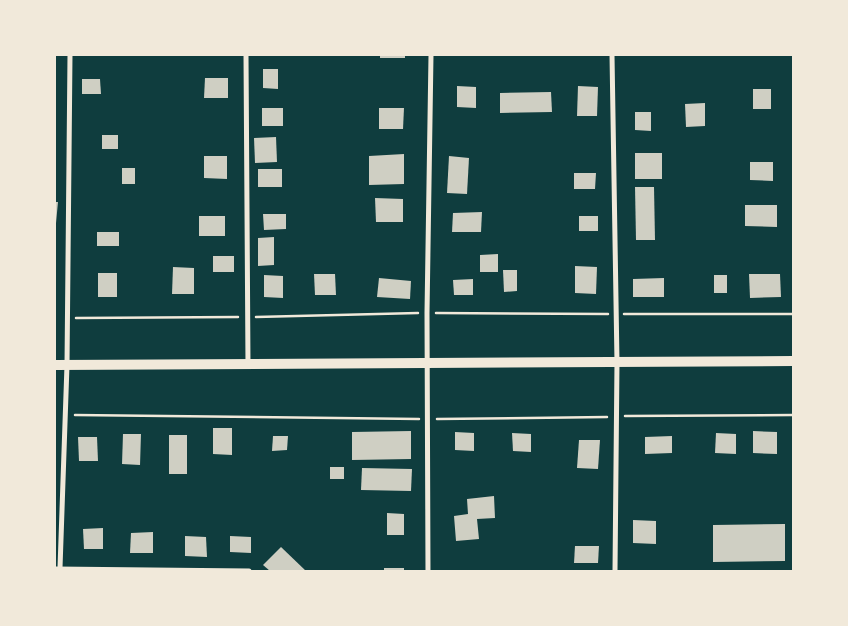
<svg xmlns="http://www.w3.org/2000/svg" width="848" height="626" font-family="'Noto Sans',sans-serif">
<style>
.building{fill:#cfcfc3}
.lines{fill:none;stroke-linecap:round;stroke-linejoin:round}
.path{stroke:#f1e9da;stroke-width:2.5}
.minor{stroke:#f1e9da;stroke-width:5}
.primary{stroke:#f1e9da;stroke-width:10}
</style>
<rect width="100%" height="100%" fill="#0f3d3e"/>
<g class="building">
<rect x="380" y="55" width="25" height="3"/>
<path d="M263,69H278V89L263,88Z"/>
<path d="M205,78H228V98H204Z"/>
<path d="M82,79H100L101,94H82Z"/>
<path d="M457,86L476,87V108L457,107Z"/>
<path d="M578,86L598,87L597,116H577Z"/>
<rect x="753" y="89" width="18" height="20"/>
<path d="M551,92L552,112L500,113V93Z"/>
<path d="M705,103V126L686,127L685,104Z"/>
<rect x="262" y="108" width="21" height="18"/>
<path d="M379,108H404L403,129H379Z"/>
<path d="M635,112H651V131L635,130Z"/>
<rect x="102" y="135" width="16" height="14"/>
<path d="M276,137L277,162L255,163L254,138Z"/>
<rect x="635" y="153" width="27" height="26"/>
<path d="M404,154V184L369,185V156Z"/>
<path d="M204,156H227V179L204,178Z"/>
<path d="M449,156L469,158L467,194L447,193Z"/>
<path d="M750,162H773V181L750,180Z"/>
<rect x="122" y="168" width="13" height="16"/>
<rect x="258" y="169" width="24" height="18"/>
<path d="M574,173H596L595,189H574Z"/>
<path d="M635,187H654L655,240H636Z"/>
<path d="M375,198L403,199V222H376Z"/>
<path d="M55,202H58L56,223H55Z"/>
<path d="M745,205H777V227L745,226Z"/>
<path d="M482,212L481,232H452L453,213Z"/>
<path d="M263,214H286V229L264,230Z"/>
<rect x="199" y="216" width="26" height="20"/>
<rect x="579" y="216" width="19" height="15"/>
<rect x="97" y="232" width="22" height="14"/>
<path d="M274,237V265L258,266V238Z"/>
<path d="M498,254V272H480V255Z"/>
<rect x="213" y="256" width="21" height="16"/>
<path d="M575,266L597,267L596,294L575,293Z"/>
<path d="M173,267L194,268V294H172Z"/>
<path d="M503,270H517V291L504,292Z"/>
<rect x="98" y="273" width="19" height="24"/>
<path d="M314,274H335L336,295H315Z"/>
<path d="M749,274H780L781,297L750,298Z"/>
<path d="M264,275L283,276V298L264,297Z"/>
<rect x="714" y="275" width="13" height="18"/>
<path d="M379,278L411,281L410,299L377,297Z"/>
<path d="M664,278V297H633V279Z"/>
<path d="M473,279V295H454L453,280Z"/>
<path d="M213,428H232V455L213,454Z"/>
<path d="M411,431V459L352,460V432Z"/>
<path d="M753,431L777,432V454L753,453Z"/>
<path d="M455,432L474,433V451L455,450Z"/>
<path d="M512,433L531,434V452L513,451Z"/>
<path d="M716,433L736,434V454L715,453Z"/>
<path d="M123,434H141L140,465L122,464Z"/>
<rect x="169" y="435" width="18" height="39"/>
<path d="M273,436H288L287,450L272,451Z"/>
<path d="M672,436V453L645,454V437Z"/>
<path d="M78,437H97L98,461H79Z"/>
<path d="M579,440H600L598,469L577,468Z"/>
<rect x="330" y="467" width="14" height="12"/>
<path d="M362,468L412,469L411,491L361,490Z"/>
<path d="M494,496L495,518L477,519L479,539L456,541L454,516L468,514L467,499Z"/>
<path d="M387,513L404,514V535H387Z"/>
<path d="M633,520L656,521V544L633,543Z"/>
<path d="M785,524V561L713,562V525Z"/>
<path d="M103,528V549H84L83,529Z"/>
<path d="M153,532V553H130L131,533Z"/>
<path d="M185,536L206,537L207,557L185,556Z"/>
<path d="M230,536L251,537V553L230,552Z"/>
<path d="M575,546H599L598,563H574Z"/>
<path d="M281,547L306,571H270L263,565Z"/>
<rect x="384" y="568" width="20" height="3"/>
</g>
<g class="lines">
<g class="path">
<path d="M436,313L608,314"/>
<path d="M624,314H793"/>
<path d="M256,317L418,313"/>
<path d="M76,318L238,317"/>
<path d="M75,415L419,419"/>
<path d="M625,416L793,415"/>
<path d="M437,419L607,417"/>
</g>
<g class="minor">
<path d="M246,55L248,364"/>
<path d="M612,55L617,362L615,571"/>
<path d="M60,568L67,365L70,55"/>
<path d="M55,569L249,571"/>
<path d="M428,571L427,313L431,55"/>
</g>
<path class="primary" d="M55,365L793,361"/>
</g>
<rect width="848" height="626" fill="none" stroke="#f1e9da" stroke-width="112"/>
</svg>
